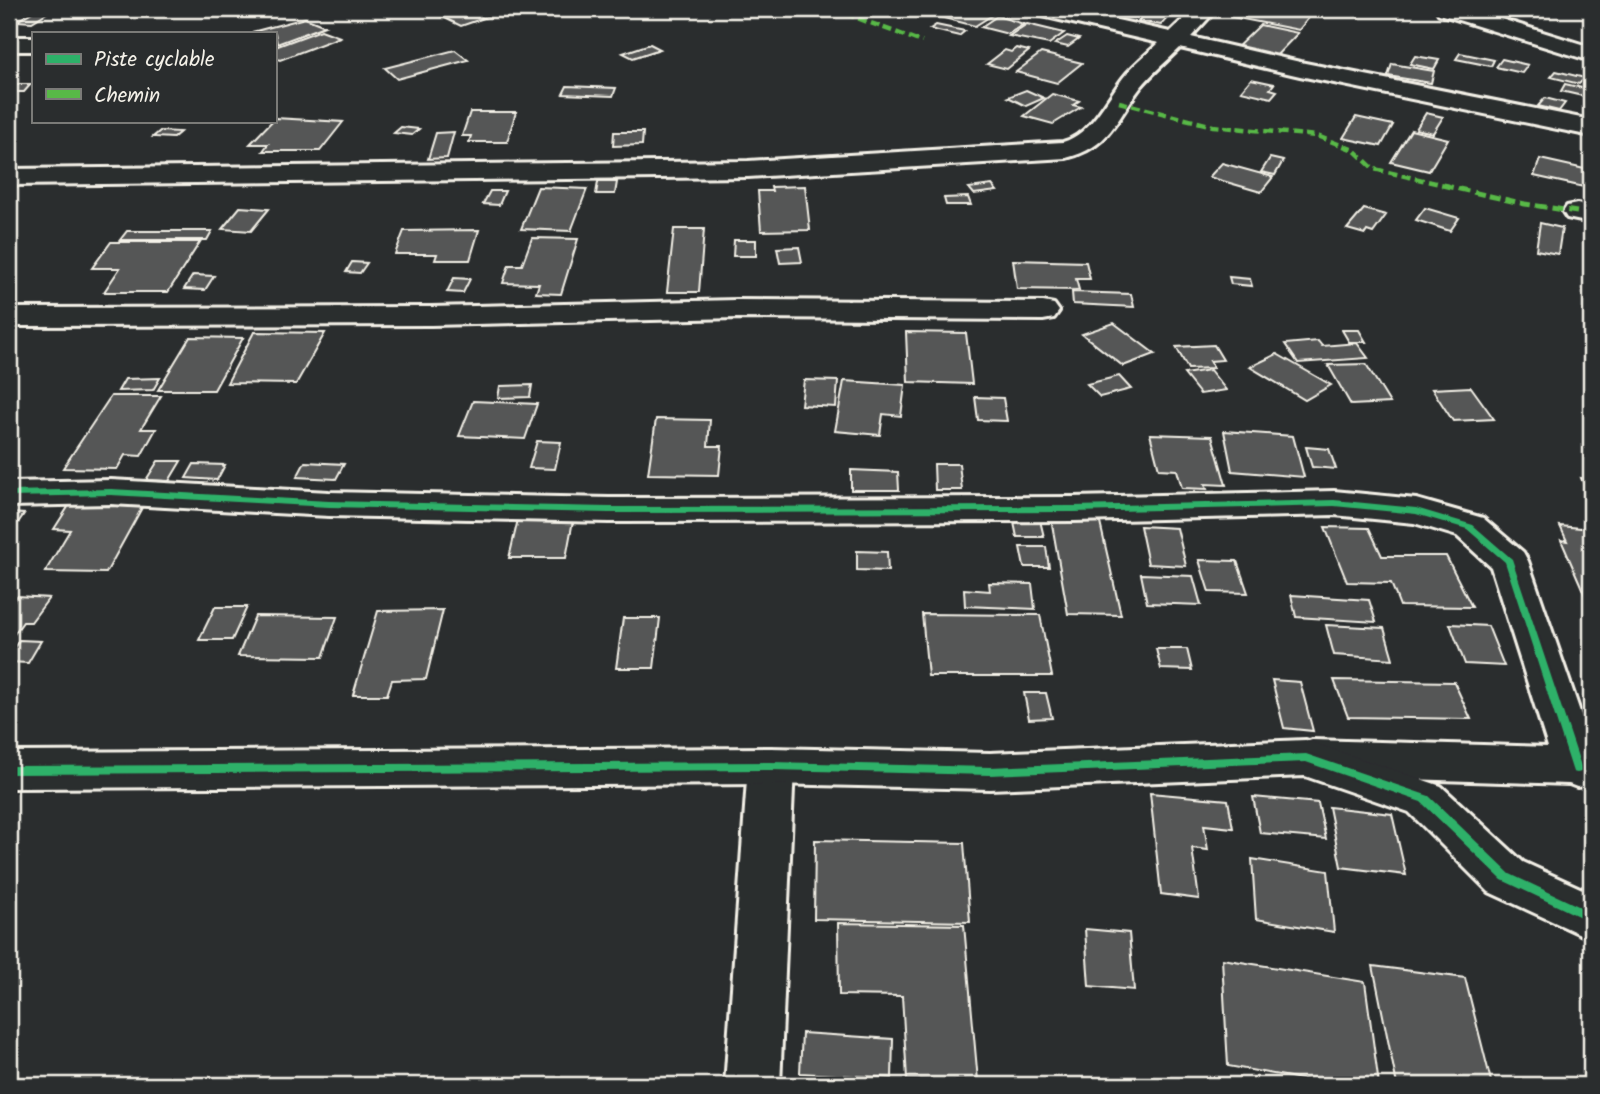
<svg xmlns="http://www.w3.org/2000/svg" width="1600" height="1094" font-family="Kalam,sans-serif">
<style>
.building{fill:#555756;stroke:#f4f1e8;stroke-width:2}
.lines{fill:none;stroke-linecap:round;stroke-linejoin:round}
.street-casing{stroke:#f4f1e8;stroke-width:6}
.secondary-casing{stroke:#f4f1e8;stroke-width:6}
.street{fill:#2a2d2e;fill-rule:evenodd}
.secondary{fill:#2a2d2e;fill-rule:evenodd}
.quiet-far1{stroke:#58b947;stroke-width:4.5;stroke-dasharray:9 4.5;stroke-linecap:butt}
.quiet{stroke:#58b947;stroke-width:5;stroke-dasharray:11 5;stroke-linecap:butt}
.cycleway-casing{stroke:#2a2d2e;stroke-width:4}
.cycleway{fill:#2db169;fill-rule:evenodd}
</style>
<rect width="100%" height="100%" fill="#2a2d2e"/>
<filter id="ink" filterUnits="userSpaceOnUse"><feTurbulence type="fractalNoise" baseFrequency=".0143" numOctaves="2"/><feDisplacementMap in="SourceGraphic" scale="14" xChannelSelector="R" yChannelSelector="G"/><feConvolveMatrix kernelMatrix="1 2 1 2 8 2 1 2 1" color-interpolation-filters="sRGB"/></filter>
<g filter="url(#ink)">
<g class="building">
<path d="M37,9H53L32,22L17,21Z"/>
<path d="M426,9H465L484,18L461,26Z"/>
<path d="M475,9H513L488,17L472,10Z"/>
<path d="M920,9H1002L975,26L916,11Z"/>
<path d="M1240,9H1316L1299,30L1232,17Z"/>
<path d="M1515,9H1532L1545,12L1542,16Z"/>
<path d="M1146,12L1169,16L1161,25L1138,21Z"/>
<path d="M997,16L1024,24L1008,34L981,27Z"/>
<path d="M305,18L325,26L277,44L275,33L252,32Z"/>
<path d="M1027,24L1064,33L1049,44L1009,36Z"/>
<path d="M936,25L965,31L959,36L930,29Z"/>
<path d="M1260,25L1298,33L1274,58L1232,52Z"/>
<path d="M321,30L340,37L280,60L275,58V47Z"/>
<path d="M1067,36L1079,39L1068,47L1055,44Z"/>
<path d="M650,44L660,49L633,58L623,53Z"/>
<path d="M1016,48L1029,51L1007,69L987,64L1005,50L1011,52Z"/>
<path d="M455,50L468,60L397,79L385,68Z"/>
<path d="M1041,53L1082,63L1057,83L1016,72Z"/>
<path d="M1460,53L1494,60L1491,66L1456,59Z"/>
<path d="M1415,56L1439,60L1434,69L1410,64Z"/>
<path d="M1502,59L1528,65L1522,73L1496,67Z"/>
<path d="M1392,64L1434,71L1431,83L1388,76Z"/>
<path d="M1556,71L1585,78L1579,84L1551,77Z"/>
<path d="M1251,79L1274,84L1270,89L1277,91L1271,98L1241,91Z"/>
<path d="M9,84H31L24,92H9Z"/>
<path d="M1565,84L1591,90V98L1561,91Z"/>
<path d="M567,86L616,88L613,96L563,94Z"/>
<path d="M1026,90L1044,98L1026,106L1008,97Z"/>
<path d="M1052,94L1079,101L1073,105L1081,107L1053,124L1024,116Z"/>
<path d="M1545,98L1565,103L1559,111L1538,106Z"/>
<path d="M470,112H516L507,142H469L471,136H462Z"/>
<path d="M1426,113L1443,117L1433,133L1416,129Z"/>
<path d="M1356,117L1393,125L1381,146L1343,138Z"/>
<path d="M275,118L343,122L320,151H263L268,144H250Z"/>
<path d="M401,127L419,129L412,135L394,133Z"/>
<path d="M1411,130L1448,139L1429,171L1391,162Z"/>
<path d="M160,131L180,132L173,138L153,137Z"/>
<path d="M454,132L447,158L428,159L436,133Z"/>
<path d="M614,132H643L642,145L613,146Z"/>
<path d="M1270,158L1283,161L1275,175L1261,172Z"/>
<path d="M1540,159L1589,170L1584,187L1534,176Z"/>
<path d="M1222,163L1273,177L1261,192L1209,177Z"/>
<path d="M598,182H617L615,194H596Z"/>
<path d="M992,185L997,191L974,194L969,188Z"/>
<path d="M805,186L810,230L761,231L758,191H772L771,187Z"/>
<path d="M538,187L587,189L571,231L521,229Z"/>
<path d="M490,191H505L499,205L483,204Z"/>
<path d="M968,197L971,205H946L944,198Z"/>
<path d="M240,207L269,209L251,231L222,229Z"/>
<path d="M1425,208L1459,218L1450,231L1416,220Z"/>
<path d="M1364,209L1386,215L1373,233L1367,231L1365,234L1347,229Z"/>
<path d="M1540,223L1562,228L1558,254L1536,250Z"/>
<path d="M674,229H704L699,292H667Z"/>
<path d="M479,230L470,260H435L437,254H395L404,231Z"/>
<path d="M127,231H212L207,240H120Z"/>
<path d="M532,238L578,239L561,294L536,293L539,284L503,283L509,265H522Z"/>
<path d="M734,240H756V256H733Z"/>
<path d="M111,242H200L168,292H104L120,268H92Z"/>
<path d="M799,247L802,262L780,263L777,248Z"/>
<path d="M1013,260L1086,262L1090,279H1076L1079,290L1017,289Z"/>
<path d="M352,262L367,263L360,273L346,272Z"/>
<path d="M193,275L214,276L205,290L184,289Z"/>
<path d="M1229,277L1250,279L1252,286L1231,284Z"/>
<path d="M454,278L470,279L463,293L447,292Z"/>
<path d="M1072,292L1131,294L1134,307L1073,304Z"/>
<path d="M1114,323L1155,354L1123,366L1082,334Z"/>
<path d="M1342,330H1359L1366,342H1349Z"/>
<path d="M254,332L325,333L296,384L227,383Z"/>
<path d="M906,332L966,333L972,384L908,382Z"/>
<path d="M190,337L243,338L214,390H158Z"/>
<path d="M1318,341L1322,346L1357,343L1368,358L1298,363L1285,344Z"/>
<path d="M1214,345L1223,360L1210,361L1214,368L1188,369L1176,347Z"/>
<path d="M1277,354L1331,385L1305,400L1250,367Z"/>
<path d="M1366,364L1390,403L1351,405L1328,365Z"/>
<path d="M1210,370L1226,390L1200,394L1184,374Z"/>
<path d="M1119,376L1131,389L1100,397L1087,384Z"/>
<path d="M160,378L153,390L118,391L125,379Z"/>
<path d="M804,380L838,381L836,407L801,405Z"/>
<path d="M844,381L905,385L901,416L883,414L880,435L835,431Z"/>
<path d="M532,385L530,397L498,398L500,386Z"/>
<path d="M1471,387L1494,419L1453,421L1432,389Z"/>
<path d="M111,396H161L141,429H156L141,456L125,455L117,469L63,468Z"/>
<path d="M975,397L1003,398L1007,421L978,420Z"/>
<path d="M473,401L537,404L525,439L459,436Z"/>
<path d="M656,419L710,420L708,446H722L719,475L648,474Z"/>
<path d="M1224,431L1293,436L1304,477L1232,471Z"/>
<path d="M1150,434L1212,436L1226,485L1205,484L1207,489L1182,488L1177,470L1159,469Z"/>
<path d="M537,441L561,442L555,469L529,468Z"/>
<path d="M1306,447L1329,449L1336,469L1312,467Z"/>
<path d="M158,461H181L169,481L146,480Z"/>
<path d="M305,462L344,464L336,479L297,477Z"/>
<path d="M194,464L225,465L217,480L186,478Z"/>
<path d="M934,464H959L962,490H935Z"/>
<path d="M851,470L898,472L899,490H851Z"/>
<path d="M1581,478L1591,479V502Z"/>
<path d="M70,504H144L106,573L45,572L70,530L54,529Z"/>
<path d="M1038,512L1044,537H1017L1012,513Z"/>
<path d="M9,513L24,514L9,536Z"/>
<path d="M1050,513L1098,514L1121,615L1068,614Z"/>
<path d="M519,515H574L566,558H509Z"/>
<path d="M1140,526L1177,528L1186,566L1148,564Z"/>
<path d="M1560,526L1591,529V609L1561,540L1567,541Z"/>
<path d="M1325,527L1369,528L1382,556H1446L1472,607L1400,606L1391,583L1347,582Z"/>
<path d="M1020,547H1046L1049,567H1024Z"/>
<path d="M857,551L887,552L888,571L857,570Z"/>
<path d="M1199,560L1237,561L1248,593L1209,592Z"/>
<path d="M1141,574L1193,576L1201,605L1147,603Z"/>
<path d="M989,583L1032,584L1035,609L965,606L964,589L990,591Z"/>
<path d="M1291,595L1369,600L1376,622L1296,617Z"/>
<path d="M17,596L49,598L31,622H23L9,641V607Z"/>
<path d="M215,607H247L232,640H199Z"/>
<path d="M443,610L426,679L392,680L387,695H353L378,611Z"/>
<path d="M922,614L1040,615L1052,676H928Z"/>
<path d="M255,616L337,617L323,657L238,656Z"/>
<path d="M623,618H660L654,668H616Z"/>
<path d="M1450,624L1488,626L1504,666L1465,664Z"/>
<path d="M1326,625L1384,628L1393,659L1334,655Z"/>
<path d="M19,640L41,641L28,663L9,662V656Z"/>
<path d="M1156,649H1187L1192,670L1161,669Z"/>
<path d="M1272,680L1300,682L1313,731L1284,728Z"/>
<path d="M1334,680L1454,682L1471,719L1348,717Z"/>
<path d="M1024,693H1046L1052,718L1029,719Z"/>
<path d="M1150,793L1228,800L1233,828L1204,825L1208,850L1192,848L1199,899L1161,894Z"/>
<path d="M1253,797L1318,803L1326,839L1260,833Z"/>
<path d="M1329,807L1392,814L1406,875L1341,867Z"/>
<path d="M1584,810L1591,812V841L1590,840Z"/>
<path d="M815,840L964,843L970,922L814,919Z"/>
<path d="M1252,859L1328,871L1334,932L1256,919Z"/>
<path d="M838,923L964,925L978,1081L907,1079L902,996L839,995Z"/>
<path d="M1085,929L1129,933L1134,990L1089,986Z"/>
<path d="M1222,959L1365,982L1379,1085H1335L1228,1066Z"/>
<path d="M1373,966L1465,978L1492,1085H1397Z"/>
<path d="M802,1033L893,1039L892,1078L800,1073Z"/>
</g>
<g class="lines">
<defs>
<g id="street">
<path d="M1031,9H1069L1170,32L1194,9H1217L1191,37L1300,62L1591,120V136L1300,76L1180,48C1167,61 1152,73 1140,88C1115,121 1110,147 1066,158L748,177L9,185V169L748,161L1063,142C1091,134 1106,100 1123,78C1133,65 1147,54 1159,43L1034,14Z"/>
<path d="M1436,9H1469L1591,47V61L1439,14Z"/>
<rect x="9" y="37" width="24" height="14"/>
<path d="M1577,204L1591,207V223L1567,218L1563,212L1567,206Z"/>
<path d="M737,300L1043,302L1054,304L1059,311L1054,318L1043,320L737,318L431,325L9,326V308L431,307Z"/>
<path d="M111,480L329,492L609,498L1074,497L1334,491L1416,499L1483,518L1523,552L1528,561L1591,744V785L1577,787L1569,784L1312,776L1296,771L1289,758L1296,745L1312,740L1548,747L1491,567L1457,536L1414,523L1334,515L1074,521L609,522L329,516L111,504L9,506V482Z"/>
<path d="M771,748L787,753L794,766L780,1085H725L748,766L755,753Z"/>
</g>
<path id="secondary" d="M1306,740L1441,786L1523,862L1591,893V939L1489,892L1409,812L1305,776L990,789L771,784L9,788V752L771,748L990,753Z"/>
</defs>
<use href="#street" class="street-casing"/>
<use href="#secondary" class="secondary-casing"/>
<use href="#street" class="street"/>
<use href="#secondary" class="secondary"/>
<g class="quiet-far1">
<path d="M833,9L922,42"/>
<path d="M1119,102L1213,126L1317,136L1354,150L1374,169L1449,186"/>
</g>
<path class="quiet" d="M1442,185L1525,204L1577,212"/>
<defs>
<g id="cycleway">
<path d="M111,489L329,501L609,507L1074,506L1334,500L1416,508L1473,525L1512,559L1582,769L1581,772L1577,773L1573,772L1572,769L1505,562L1467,529L1416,514L1334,506L1074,512L609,513L329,507L111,495L9,497V491Z"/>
<path d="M1306,754L1429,796L1510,874L1591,912V922L1502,880L1421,802L1306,762L990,775L771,770L9,774V766L771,762L990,767Z"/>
</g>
</defs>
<use href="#cycleway" class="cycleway-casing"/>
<use href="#cycleway" class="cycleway"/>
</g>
</g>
<rect width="1600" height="1094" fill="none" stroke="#2a2d2e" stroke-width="35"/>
<rect x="18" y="18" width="1565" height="1059" fill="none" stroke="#f4f1e8" stroke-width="2.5" filter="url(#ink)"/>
<rect x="32" y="32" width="245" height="91" fill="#2a2d2e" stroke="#7b7b78" stroke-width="2"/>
<rect x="46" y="54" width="35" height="10" fill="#2db169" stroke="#7b7b78" stroke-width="2"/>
<text x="94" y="66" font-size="21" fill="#f4f1e8">Piste cyclable</text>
<rect x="46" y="89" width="35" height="10" fill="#58b947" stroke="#7b7b78" stroke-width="2"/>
<text x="94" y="102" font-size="21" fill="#f4f1e8">Chemin</text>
</svg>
